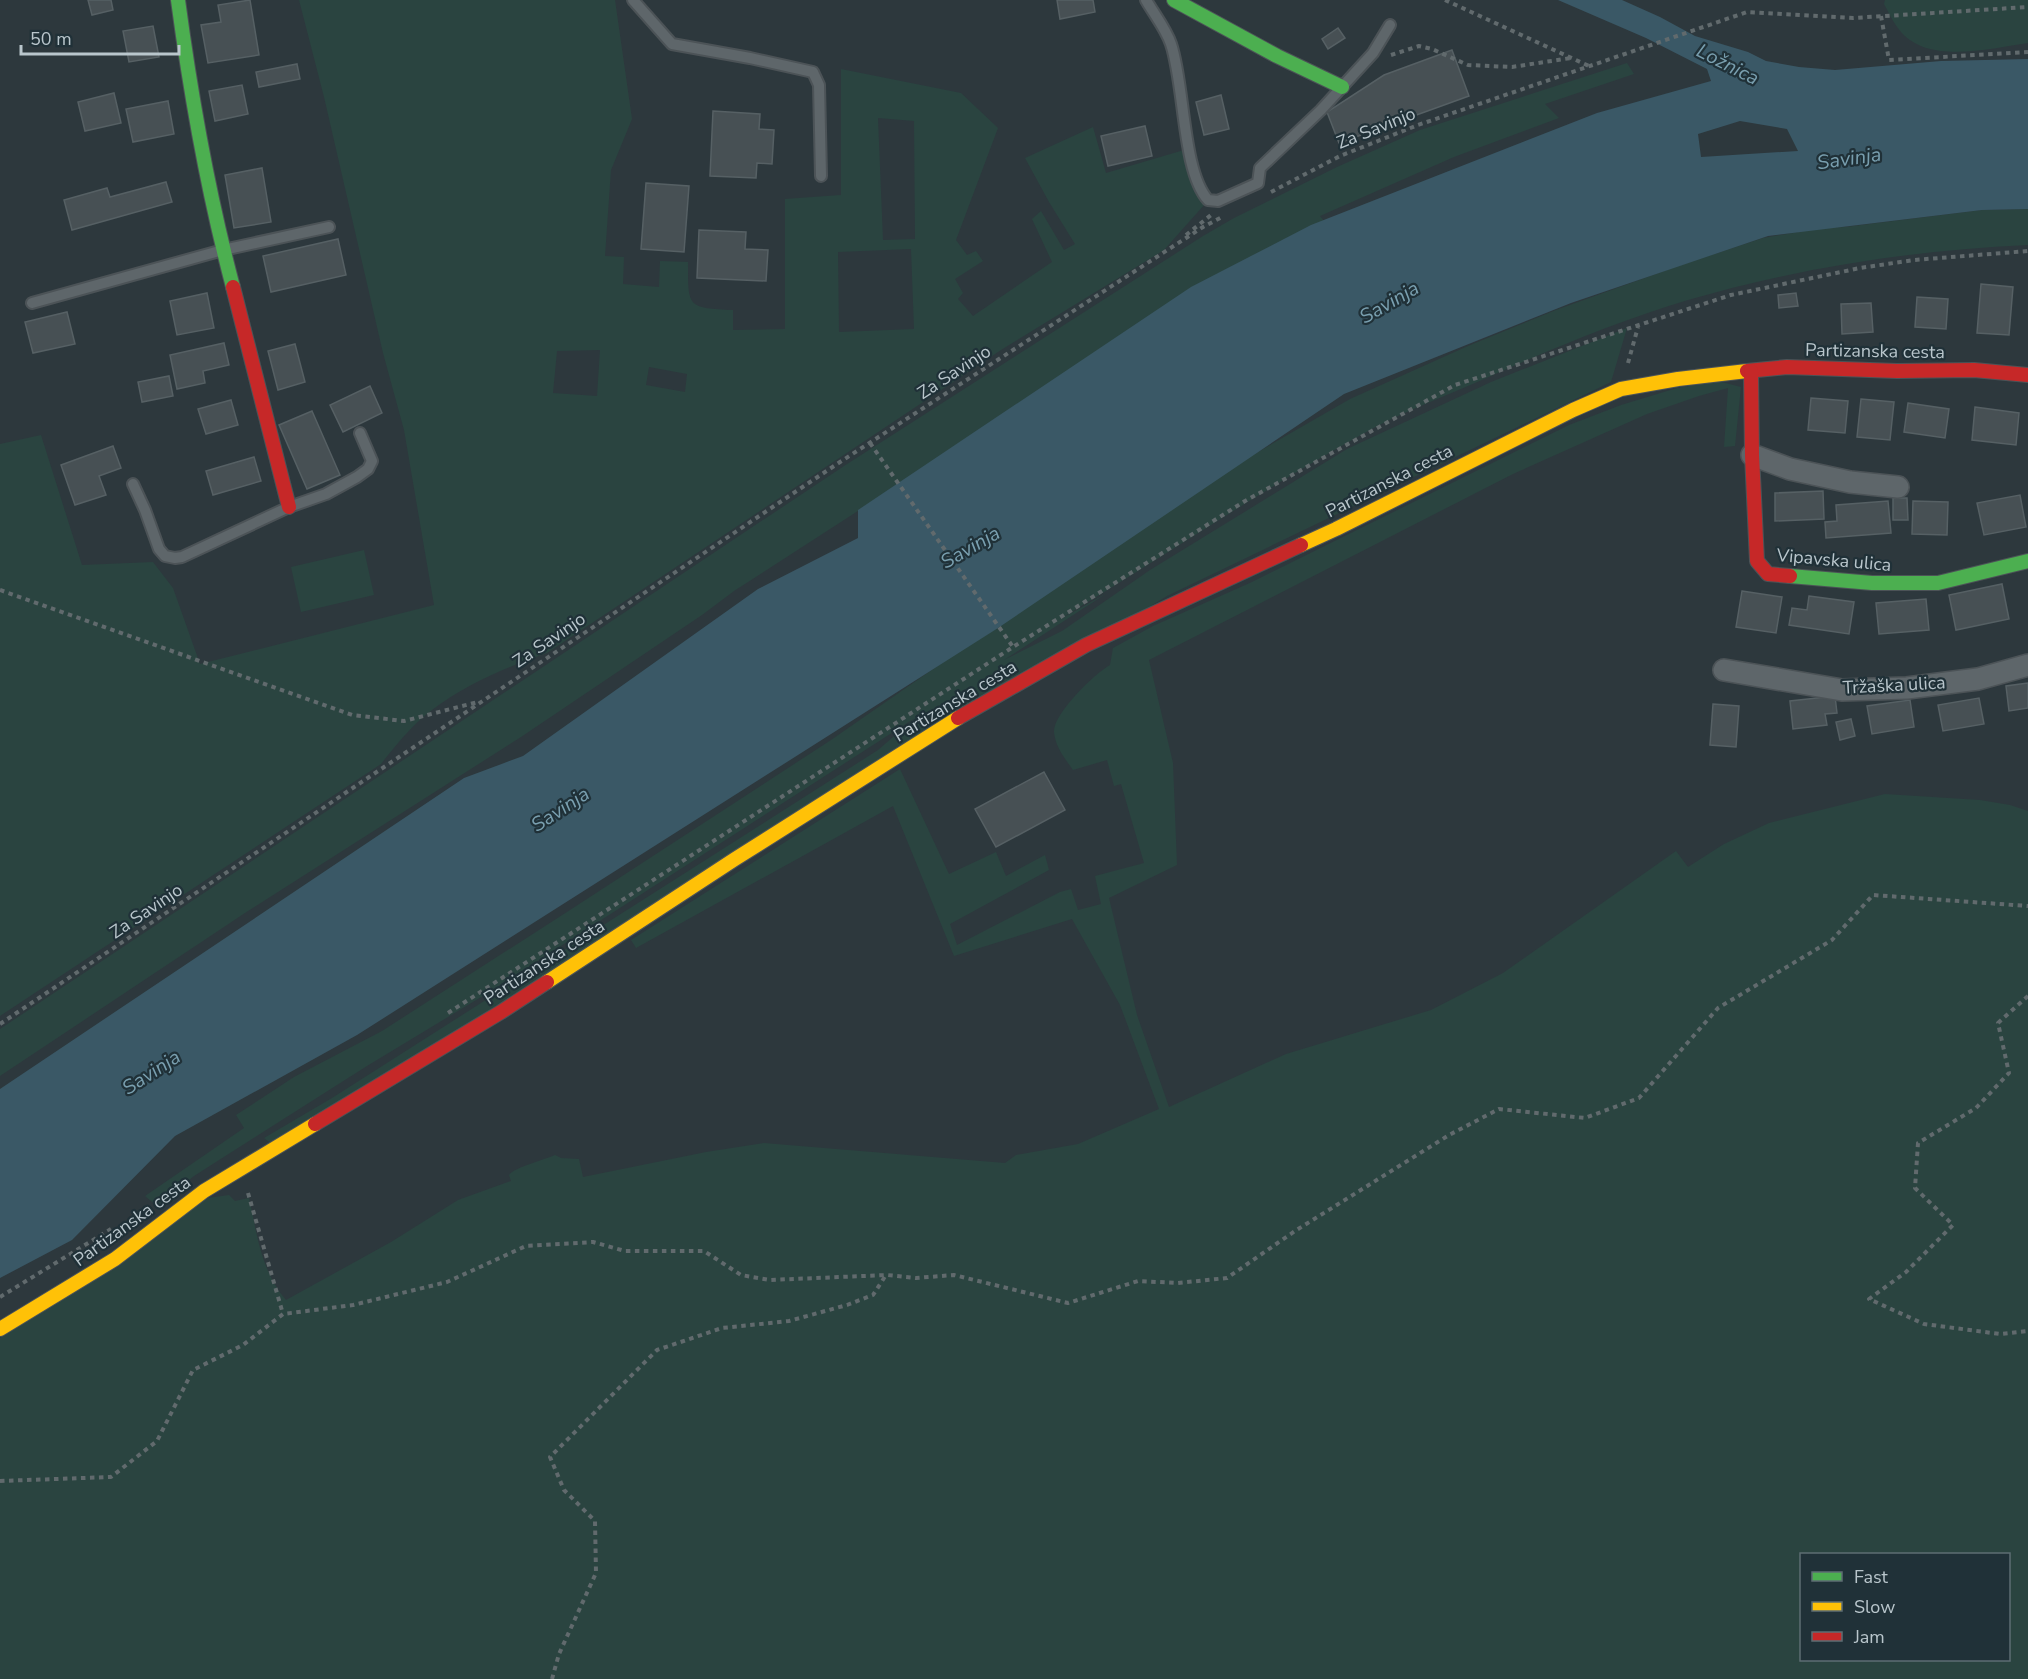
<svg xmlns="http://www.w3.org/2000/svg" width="2028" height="1679" font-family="'Nunito Sans',sans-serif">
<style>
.green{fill:#2a4440;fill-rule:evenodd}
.water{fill:#3a5866;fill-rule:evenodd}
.building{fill:#475054;stroke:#566064;stroke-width:1.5}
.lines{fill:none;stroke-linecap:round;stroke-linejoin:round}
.lane-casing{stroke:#4c5357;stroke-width:14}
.street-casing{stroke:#4c5357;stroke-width:24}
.fast-casing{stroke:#4c5357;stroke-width:16}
.slow-casing{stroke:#4c5357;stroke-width:16}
.jam-casing{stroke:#4c5357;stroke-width:16}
.path{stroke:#616a6d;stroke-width:4;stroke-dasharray:4.5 4.5;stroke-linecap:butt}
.lane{stroke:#5e666a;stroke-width:10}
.street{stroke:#5e666a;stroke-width:21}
.fast{stroke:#4caf50;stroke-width:14}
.slow{stroke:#ffc107;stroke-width:14}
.jam{stroke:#c62828;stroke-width:14}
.labels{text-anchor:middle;stroke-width:4.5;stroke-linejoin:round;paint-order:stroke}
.street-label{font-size:18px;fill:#b9c6cc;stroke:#203138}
.water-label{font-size:20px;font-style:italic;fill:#799faf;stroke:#203138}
</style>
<rect width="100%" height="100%" fill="#2d383d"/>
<g class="green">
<path d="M299,0H615L632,119L611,170L605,256L624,257L623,284L659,287L660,261L688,262C688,307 687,308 733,310V330L785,329V199L841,195V69L961,93L998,128L956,240L967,255L976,251L983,261L955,279L963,293L958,299L973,316L1052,262L1032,219L1041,211L1064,250L1075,244L1049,202L1025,158L1093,127L1106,173L1184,150L1190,178L1205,204L1164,250L1001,350L547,653C507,667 466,684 432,710C412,725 396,745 381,764L0,1016V444L41,435L82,565L153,562L173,588L200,664L434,605L404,430L383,353L324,97ZM878,118L914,121L915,239L883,240ZM911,249L914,329L839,332L838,252ZM600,350L597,396L553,393L557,351ZM649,367L687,374L685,392L646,385Z"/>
<path d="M1885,0H2028V43C1991,48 1930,65 1901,32C1894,24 1889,13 1884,4Z"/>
<path d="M1627,63L1634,74L1545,104L1559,118L1454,157L1320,216L1325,222L861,509L734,591L702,615L521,737L248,911L0,1076V1029L844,466L1203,236L1234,218L1337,167L1420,130Z"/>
<path d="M2028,209V245C1913,250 1798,268 1688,300C1615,322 1544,352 1475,383C1436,400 1395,415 1359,436C1255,494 1157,561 1055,622L1107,593L1004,660L1062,631L1150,570L1347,449L1491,382L1627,328L1611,382L1167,596L272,1144L264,1138L332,1098L878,750L915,718L491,991L367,1066L194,1176L157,1206L145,1196L244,1128L236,1115L294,1077L382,1031L570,910L831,740L949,658L1232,467L1350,399L1468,346L1556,310L1678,266L1763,238L1821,228L1845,227L1982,210Z"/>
<path d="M1718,381L1741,387L1735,446L1724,447L1728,388L1699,396L1647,414L1513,474L1149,660L1173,763L1177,865L1109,898L1137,1015L1169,1107L1286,1054L1431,1010L1503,973L1676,851L1688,867L1724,844L1769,823L1885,794L1980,800L2010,805L2028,811V1679H0V1338L208,1198L229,1195L235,1201L249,1198C257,1234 261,1271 286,1300L391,1242L458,1200L511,1181L509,1175C515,1167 544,1160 555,1155L561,1158L579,1159L583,1177L706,1152L764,1143L1005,1163L1016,1155L1078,1144L1159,1109L1120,1005L1072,919L954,956L893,806L636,948L631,940L900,769L949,874L996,852L1006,876L1045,855L1049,870L950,924L957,945L1060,892L1071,889L1078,910L1101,904L1095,876L1144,863L1121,784L1114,786L1107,760L1073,770C1065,759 1055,746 1054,732C1053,714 1094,674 1110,665L1113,648L1153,626L1252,582L1569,425L1621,405L1677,388ZM1802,1554H2008V1660H1802Z"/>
<path d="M364,550L374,595L301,612L291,567Z"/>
</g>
<path class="water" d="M1558,0H1622L1660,17L1695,36L1748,52L1766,61L1799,67L1835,70L1941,61L2028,59V209L1982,210L1768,236L1571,303L1344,394L998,628L357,1035L175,1136L72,1240L0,1278V1089L464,778L523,756L758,589L858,538V510L1191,287L1311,225L1597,113L1711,81L1707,69L1646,38ZM1740,121L1787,129L1798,151L1701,157L1698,134Z"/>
<g class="building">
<path d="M88,0H111L113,10L92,15Z"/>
<path d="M250,0L259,55L208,63L201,25L221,22L218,5Z"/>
<path d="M1057,0H1093L1095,12L1060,19Z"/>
<path d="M153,26L159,57L129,62L123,31Z"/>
<path d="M1338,28L1345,38L1328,49L1322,39Z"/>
<path d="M1452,50L1469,96L1339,143L1327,112L1384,75Z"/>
<path d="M297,64L300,79L259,87L256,72Z"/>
<path d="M242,85L248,114L215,121L209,91Z"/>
<path d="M114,93L121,123L85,131L78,102Z"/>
<path d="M1221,95L1229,129L1204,135L1196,102Z"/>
<path d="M168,101L174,134L133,142L126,109Z"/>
<path d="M713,111L760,114L759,129L774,130L772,164L757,163L756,178L710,176Z"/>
<path d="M1145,126L1152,156L1108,166L1101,136Z"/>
<path d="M262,168L271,222L234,228L225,175Z"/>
<path d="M166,182L172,202L72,230L64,200L107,188L110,197Z"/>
<path d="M646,183L689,186L684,252L641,249Z"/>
<path d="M699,230L746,232L745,249L768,250L766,281L697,278Z"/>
<path d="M338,239L346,275L271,292L263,256Z"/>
<path d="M1981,284L2013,287L2009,335L1977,333Z"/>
<path d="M207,293L214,328L177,335L170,301Z"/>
<path d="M1796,293L1798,306L1779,308L1778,295Z"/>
<path d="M1917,297L1948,299L1946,329L1915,327Z"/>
<path d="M1871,303L1873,332L1842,334L1841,304Z"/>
<path d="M67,312L75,344L33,353L25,322Z"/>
<path d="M224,343L229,365L203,371L205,383L177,389L170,355Z"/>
<path d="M295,344L305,382L278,390L268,351Z"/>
<path d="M169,376L173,396L142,402L138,382Z"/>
<path d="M370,386L382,413L343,432L330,405Z"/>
<path d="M1811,398L1848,401L1845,433L1808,430Z"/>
<path d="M1861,399L1894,402L1890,440L1857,437Z"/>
<path d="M231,400L238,425L206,434L198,409Z"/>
<path d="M1908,403L1949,409L1945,438L1904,432Z"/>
<path d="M1975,407L2019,413L2016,445L1972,440Z"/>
<path d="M312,411L340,475L307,489L279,425Z"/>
<path d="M113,446L121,468L99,476L106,495L75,505L61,465Z"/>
<path d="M254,457L261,481L213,495L206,471Z"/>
<path d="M1823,491L1824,519L1775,521V493Z"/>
<path d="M2020,495L2026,527L1984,535L1977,503Z"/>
<path d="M1893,498H1907L1908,520H1893Z"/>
<path d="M1888,501L1891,533L1826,538L1825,522L1837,521L1836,505Z"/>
<path d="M1913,501L1948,502L1947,535L1912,534Z"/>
<path d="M2002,584L2009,619L1956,630L1949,595Z"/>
<path d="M1742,591L1782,597L1776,633L1736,627Z"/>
<path d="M1809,596L1854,602L1849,634L1789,625L1792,608L1807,610Z"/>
<path d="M1926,599L1929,630L1879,634L1876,603Z"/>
<path d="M2028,683V708L2009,711L2006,686Z"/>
<path d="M1835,696L1837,713L1825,714L1827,725L1793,729L1790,701Z"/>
<path d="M1979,698L1984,724L1943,731L1938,705Z"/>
<path d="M1910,700L1914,727L1872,734L1867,706Z"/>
<path d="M1713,704L1739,706L1736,747L1710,745Z"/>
<path d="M1851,719L1855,736L1840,740L1836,722Z"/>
<path d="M1044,772L1065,810L996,847L975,809Z"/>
</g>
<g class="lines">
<defs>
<g id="lane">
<path d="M633,0L672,44L750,58L813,72L819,85L821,176"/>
<path d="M1146,0C1154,14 1166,29 1171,44C1185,86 1182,171 1208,200L1218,201L1258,183L1260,168L1321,110L1373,53L1390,25"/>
<path d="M32,303L223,250L329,227"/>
<path d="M133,484L145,510L159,549L165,556L175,558L182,557L289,507L326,494L357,477L368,469L372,461L360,433"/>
</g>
<g id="street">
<path d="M1752,455L1790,469L1850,482L1898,487"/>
<path d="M1724,670L1842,690L1907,688L1978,679L2028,665"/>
</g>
<g id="fast">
<path d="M178,0C191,97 208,193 233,287"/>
<path d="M1174,0L1277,56L1342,87"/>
<path d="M1790,576L1872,583H1938L2028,561"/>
</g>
<g id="slow">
<path d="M1301,545L1336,529L1573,410L1621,389L1678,379L1747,371"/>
<path d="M547,982L735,859L958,718"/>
<path d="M0,1329L115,1259L204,1191L315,1124"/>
</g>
<g id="jam">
<path d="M233,287L289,507"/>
<path d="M1747,371L1787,367L1897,371L1974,370L2028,375"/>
<path d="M1751,371L1752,455L1757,561L1768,574L1790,576"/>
<path d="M958,718L1086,645L1301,545"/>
<path d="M315,1124L501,1012L547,982"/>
</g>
</defs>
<use href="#lane" class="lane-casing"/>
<use href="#street" class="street-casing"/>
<use href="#fast" class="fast-casing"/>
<use href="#slow" class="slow-casing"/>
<use href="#jam" class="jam-casing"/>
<g class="path">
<path d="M1445,0L1589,66"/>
<path d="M1881,16L1889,60L2028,52"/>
<path d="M1391,55L1419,46L1432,49L1468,65L1512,67L1571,58"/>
<path d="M1271,192L1340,156L1418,125L1747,12L1853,18L2028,7"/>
<path d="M1186,235L1211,215"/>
<path d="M1628,363L1638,327"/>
<path d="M870,443L1013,647"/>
<path d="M0,590L352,715L404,721L478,702"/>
<path d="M2028,996L1998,1023L2009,1073L1976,1108L1918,1143L1915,1188L1953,1225L1906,1272L1869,1299L1924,1324L2000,1334L2028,1331"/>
<path d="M448,1013L1013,647L1245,501L1455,385L1731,295L1860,268L1914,260L2028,251"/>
<path d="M0,1024L840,462L1203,227L1222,217"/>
<path d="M248,1193L283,1314"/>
<path d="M0,1297L111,1229"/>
<path d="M0,1481L111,1477L157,1441L193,1370L243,1345L283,1314L353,1305L447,1282L526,1246L593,1242L625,1251H704L741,1275L770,1280L887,1275L916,1278L954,1275L1068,1303L1138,1281L1178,1283L1227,1278L1295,1231L1449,1135L1499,1109L1585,1118L1639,1098L1718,1008L1832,940L1873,895L2028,906"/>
<path d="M552,1679L559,1654L596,1573L595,1521L564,1490L550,1457L657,1350L722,1328L789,1321L847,1305L873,1295L886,1275"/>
</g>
<use href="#lane" class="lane"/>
<use href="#street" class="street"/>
<use href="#fast" class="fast"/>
<use href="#slow" class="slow"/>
<use href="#jam" class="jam"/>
</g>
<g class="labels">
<g class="street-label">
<text transform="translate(1376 128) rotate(-22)" y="6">Za Savinjo</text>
<text transform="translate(1875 351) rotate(1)" y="6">Partizanska cesta</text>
<text transform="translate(954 372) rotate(-33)" y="6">Za Savinjo</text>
<text transform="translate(1389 481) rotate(-27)" y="6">Partizanska cesta</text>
<text transform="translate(1834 560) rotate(5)" y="6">Vipavska ulica</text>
<text transform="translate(549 640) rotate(-34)" y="6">Za Savinjo</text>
<text transform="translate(1894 685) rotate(-3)" y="6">Tržaška ulica</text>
<text transform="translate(955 701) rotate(-31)" y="6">Partizanska cesta</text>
<text transform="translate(146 911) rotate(-34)" y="6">Za Savinjo</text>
<text transform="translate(544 962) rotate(-33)" y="6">Partizanska cesta</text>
<text transform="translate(132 1221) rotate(-36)" y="6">Partizanska cesta</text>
</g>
<g class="water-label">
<text transform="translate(1728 64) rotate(27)" y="7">Ložnica</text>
<text transform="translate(1849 158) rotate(-8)" y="7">Savinja</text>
<text transform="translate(1389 302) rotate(-30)" y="7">Savinja</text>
<text transform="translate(970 547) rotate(-30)" y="7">Savinja</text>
<text transform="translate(560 809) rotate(-33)" y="7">Savinja</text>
<text transform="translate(151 1072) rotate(-33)" y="7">Savinja</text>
</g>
</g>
<rect x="1800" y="1553" width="210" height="108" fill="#203138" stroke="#5d6d73" stroke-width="1.5"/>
<rect x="1812" y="1572" width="30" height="9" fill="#4caf50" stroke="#5d6d73" stroke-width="1.5"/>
<text x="1854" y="1583" font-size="18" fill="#b9c6cc">Fast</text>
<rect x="1812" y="1602" width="30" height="9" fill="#ffc107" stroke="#5d6d73" stroke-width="1.5"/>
<text x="1854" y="1613" font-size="18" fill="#b9c6cc">Slow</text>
<rect x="1812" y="1632" width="30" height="9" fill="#c62828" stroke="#5d6d73" stroke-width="1.5"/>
<text x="1854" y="1643" font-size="18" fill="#b9c6cc">Jam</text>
<path d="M21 45v9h158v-9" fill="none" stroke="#b9c6cc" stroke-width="3"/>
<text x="30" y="45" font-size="18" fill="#b9c6cc" stroke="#203138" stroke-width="4.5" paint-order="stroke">50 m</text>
</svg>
